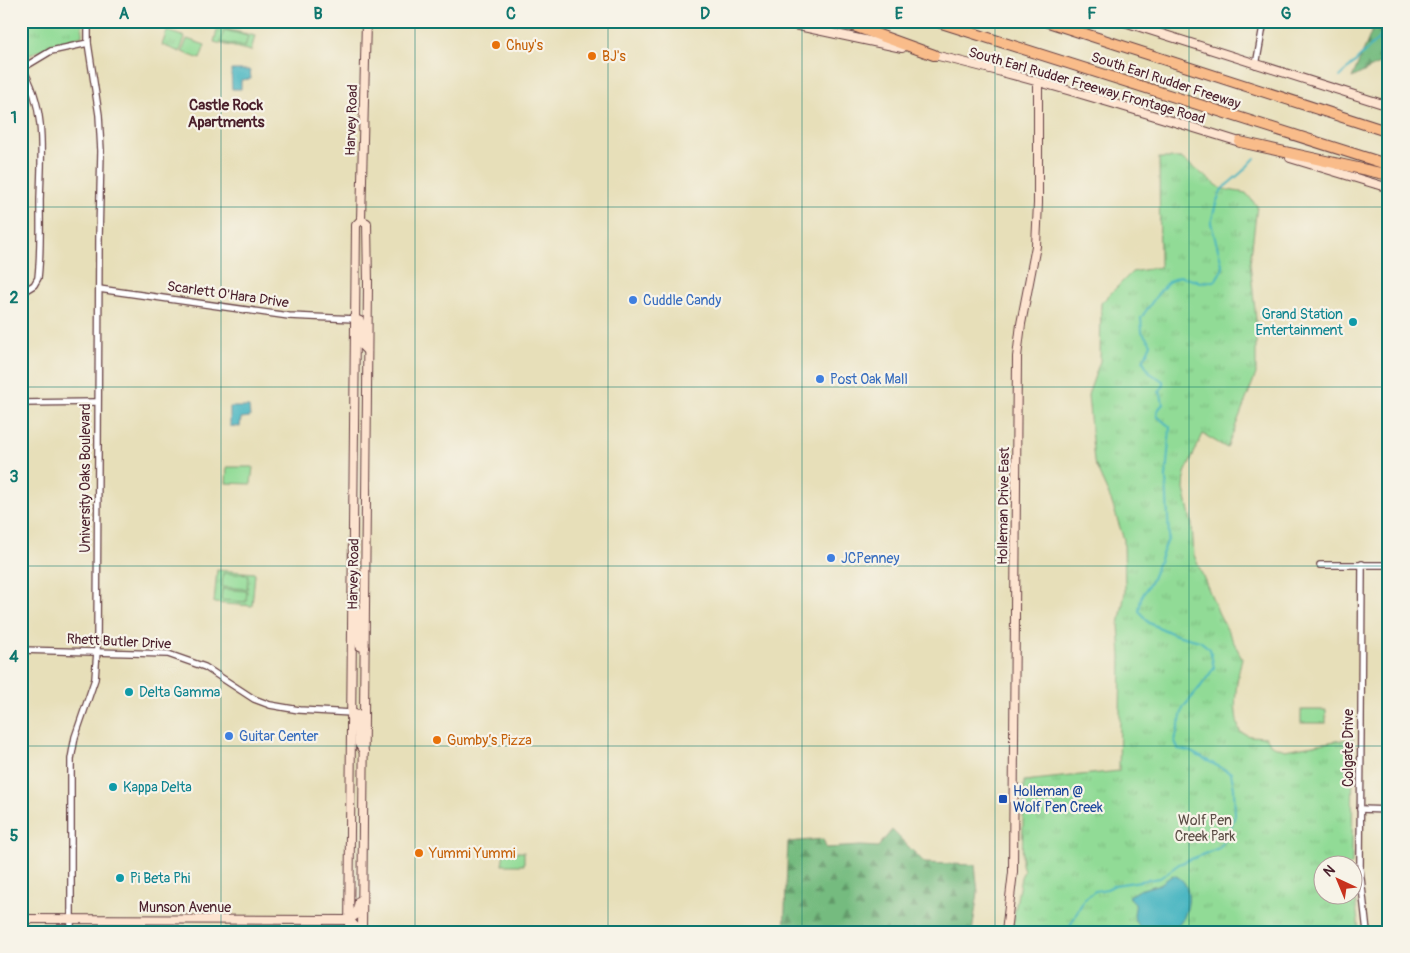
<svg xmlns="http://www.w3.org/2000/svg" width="1410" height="953" font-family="Pangolin,sans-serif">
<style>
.forest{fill:url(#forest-firs);stroke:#5f6d55}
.park{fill:url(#park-tufts);stroke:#6e7d60}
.pitch{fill:#91db96;stroke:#6e7d60}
.water{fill:#47b5c1;stroke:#486a76}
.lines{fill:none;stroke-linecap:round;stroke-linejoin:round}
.stream{stroke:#47b5c1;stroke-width:2}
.street-casing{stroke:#623c40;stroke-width:8}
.secondary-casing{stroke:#623c40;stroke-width:10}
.highway-casing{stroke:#623c40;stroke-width:12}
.street{stroke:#fff;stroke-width:5.5}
.secondary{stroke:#fde4d0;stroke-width:8}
.highway{stroke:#f9bc8a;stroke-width:10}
.grid{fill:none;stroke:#0f766e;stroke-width:1;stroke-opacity:0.55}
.food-dot{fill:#e8710a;stroke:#f7f3e8;stroke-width:2}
.shop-dot{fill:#3f7fe0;stroke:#f7f3e8;stroke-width:2}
.culture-dot{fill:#0f9aa8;stroke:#f7f3e8;stroke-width:2}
.transit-dot{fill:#1a4fb4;stroke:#f7f3e8;stroke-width:2}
.labels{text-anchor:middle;stroke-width:4.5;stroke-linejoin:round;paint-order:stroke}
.food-label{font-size:14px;fill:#c56008;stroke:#f7f3e8;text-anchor:start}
.street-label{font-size:14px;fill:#4a1f2b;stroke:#f7f3e8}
.shop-label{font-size:14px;fill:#366cbe;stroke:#f7f3e8;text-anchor:start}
.culture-label{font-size:14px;fill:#0d838f;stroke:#f7f3e8;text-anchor:start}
.transit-label{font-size:14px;fill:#164399;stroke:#f7f3e8;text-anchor:start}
.park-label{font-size:14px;fill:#5c4e46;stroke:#f7f3e8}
.neighbourhood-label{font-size:15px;font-weight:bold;fill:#4a1f2b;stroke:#f7f3e8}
.neatline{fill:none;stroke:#0f766e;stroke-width:2}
.grid-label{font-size:16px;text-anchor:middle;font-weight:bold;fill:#0f766e}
</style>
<defs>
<pattern id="forest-firs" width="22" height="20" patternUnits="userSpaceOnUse" patternTransform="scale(1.25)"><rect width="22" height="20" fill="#74bb7f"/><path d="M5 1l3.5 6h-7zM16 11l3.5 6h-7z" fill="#619768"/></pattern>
<pattern id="park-tufts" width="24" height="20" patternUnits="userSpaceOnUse" patternTransform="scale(1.25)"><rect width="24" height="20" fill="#91db96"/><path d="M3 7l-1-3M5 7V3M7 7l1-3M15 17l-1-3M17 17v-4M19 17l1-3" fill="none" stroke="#7fbc81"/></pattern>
</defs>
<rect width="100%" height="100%" fill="#f7f3e8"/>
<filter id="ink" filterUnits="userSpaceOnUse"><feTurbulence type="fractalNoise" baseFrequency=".02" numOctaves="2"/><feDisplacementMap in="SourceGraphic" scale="10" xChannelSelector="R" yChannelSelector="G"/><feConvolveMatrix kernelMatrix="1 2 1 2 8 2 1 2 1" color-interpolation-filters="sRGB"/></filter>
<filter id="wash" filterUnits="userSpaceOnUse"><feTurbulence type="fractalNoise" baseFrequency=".0096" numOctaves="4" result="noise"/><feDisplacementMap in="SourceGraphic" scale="20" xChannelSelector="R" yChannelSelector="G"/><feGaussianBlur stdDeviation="1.12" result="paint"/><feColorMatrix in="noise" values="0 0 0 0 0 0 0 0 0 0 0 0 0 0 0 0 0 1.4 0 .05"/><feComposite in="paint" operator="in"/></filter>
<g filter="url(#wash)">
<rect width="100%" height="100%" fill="#e7dfb9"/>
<g class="forest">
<path d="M1376,21H1389V65L1381,63L1352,78Z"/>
<path d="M892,830L925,863L975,865L978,893L972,932H784L788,842L823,839L826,848L861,846L878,847Z"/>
</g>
<g class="park">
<path d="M21,21H82V36L35,52L21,61Z"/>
<path d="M218,27L255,36L251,51L214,42Z"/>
<path d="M167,31L185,37L180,52L162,45Z"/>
<path d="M1159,158H1181L1222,189L1246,193L1257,206L1250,263L1256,320V374L1227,448L1203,434L1185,473L1184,489L1192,525L1194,555L1219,614L1242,658C1236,682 1232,708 1240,732L1250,736L1266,737L1271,745L1285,750L1353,738L1352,865L1322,866V896H1352L1353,875L1359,932H1011L1021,877L1024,871L1022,864L1024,781L1119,771L1121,656L1119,625L1125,592L1124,540L1111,500L1094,462L1088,395L1100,361L1101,303L1132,272L1160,267Z"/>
<path d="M217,570L255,573L252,606L214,603Z"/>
</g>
<g class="pitch">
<path d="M224,30L248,36L245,47L221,42Z"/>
<path d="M187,39L205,45L200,59L182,52Z"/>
<path d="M227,467H253L251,484L226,483Z"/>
<path d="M223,573L248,575L247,589L222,587Z"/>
<path d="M222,589L247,591L246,602L221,600Z"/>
<rect x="1301" y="710" width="25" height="13"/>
<path d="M504,852H524V865H502Z"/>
</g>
<g class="water">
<path d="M250,70L251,79L241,80V89H232L231,70Z"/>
<path d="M230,407H249L250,417L241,418L240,427L230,426Z"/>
<path d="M1173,875C1197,881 1190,922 1171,931C1167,933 1161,932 1156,932C1146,932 1134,927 1134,915C1134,911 1136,908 1135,903L1128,896L1139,890L1160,884Z"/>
</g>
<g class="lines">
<g class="stream">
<path d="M1340,77L1389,28"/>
<path d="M1067,932L1084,899L1095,891L1107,889L1115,885L1160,878L1179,864L1219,848L1228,836L1235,815L1234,788L1231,773L1189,751L1178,749L1175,741L1183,708L1201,686L1214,668L1210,649L1200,641L1176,635L1149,623L1139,611L1141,598L1151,581L1169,537L1166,478L1170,427L1158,417L1157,411L1163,404L1161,394L1159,392L1163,386V381L1150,373L1143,361L1151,344L1142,332L1141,318L1157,295L1168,282L1180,276L1200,282L1215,281L1223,268L1211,223L1216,203L1222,189L1242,172L1255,158"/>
</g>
</g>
</g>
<g filter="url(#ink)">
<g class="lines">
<defs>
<g id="street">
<path d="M1256,65L1264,21"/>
<path d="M21,69L51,51L88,43"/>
<path d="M99,289L289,316L355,319"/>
<path d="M21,293L34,285L38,278C41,252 40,226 40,200C41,156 47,108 22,68"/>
<path d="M21,403L97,402"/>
<path d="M1362,564L1360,869L1367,932"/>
<path d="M1320,565H1389"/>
<path d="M21,650L168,654L205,667L254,699L270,705L299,710L352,713"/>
<path d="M1360,809L1389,810"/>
<path d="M71,932V759L75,737L95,679L97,651L99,237L101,151L99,115L88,43V21"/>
</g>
<g id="secondary">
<path d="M775,21L902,48"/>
<path d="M1121,21L1389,106"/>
<path d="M930,54C1036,79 1140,111 1243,143"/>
<path d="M1290,158L1389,188"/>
<path d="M361,220L367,223L368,283L362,932"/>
<path d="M355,319L360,321L361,345L367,351"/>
<path d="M353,604L359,613V643L360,646L365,648"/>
<path d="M352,713L358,715L359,744L364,752"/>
<path d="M21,919L349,920"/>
<path d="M349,920L356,915L359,901"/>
<path d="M349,920L356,927L357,932"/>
<path d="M349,932L356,225L361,220L366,21"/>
<path d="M1006,932L1013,872L1017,357L1021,324L1036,246L1038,203V82"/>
</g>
<g id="highway">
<path d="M840,21L934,55"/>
<path d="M935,21L1389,165"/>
<path d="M1045,21L1389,132"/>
<path d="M1240,142L1389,175"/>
</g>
</defs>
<use href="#street" class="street-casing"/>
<use href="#secondary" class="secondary-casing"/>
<use href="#highway" class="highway-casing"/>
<use href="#street" class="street"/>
<use href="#secondary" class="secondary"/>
<use href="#highway" class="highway"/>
</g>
</g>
<path class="grid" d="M221,21V932M415,21V932M608,21V932M802,21V932M995,21V932M1189,21V932M21,207H1389M21,387H1389M21,566H1389M21,746H1389"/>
<g class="food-dot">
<circle cx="496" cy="45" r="5"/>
<circle cx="592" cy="56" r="5"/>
<circle cx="437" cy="740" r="5"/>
<circle cx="419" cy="853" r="5"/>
</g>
<g class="shop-dot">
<circle cx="633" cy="300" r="5"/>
<circle cx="820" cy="379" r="5"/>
<circle cx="831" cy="558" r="5"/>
<circle cx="229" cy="736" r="5"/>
</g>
<g class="culture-dot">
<circle cx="1353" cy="322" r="5"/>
<circle cx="129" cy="692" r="5"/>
<circle cx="113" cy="787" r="5"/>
<circle cx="120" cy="878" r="5"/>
</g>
<rect class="transit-dot" x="998" y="794" width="10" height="10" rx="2.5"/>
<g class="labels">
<g class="food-label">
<text x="506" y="50">Chuy's</text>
<text x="602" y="61">BJ's</text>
<text x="447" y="745">Gumby’s Pizza</text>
<text x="429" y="858">Yummi Yummi</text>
</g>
<g class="street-label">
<text transform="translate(1166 80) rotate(18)" y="5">South Earl Rudder Freeway</text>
<text transform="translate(1087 85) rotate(16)" y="5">South Earl Rudder Freeway Frontage Road</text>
<text transform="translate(351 120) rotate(-88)" y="5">Harvey Road</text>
<text transform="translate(228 294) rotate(8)" y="5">Scarlett O'Hara Drive</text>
<text transform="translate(85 478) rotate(-90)" y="5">University Oaks Boulevard</text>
<text transform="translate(1003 506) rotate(-89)" y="5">Holleman Drive East</text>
<text transform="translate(353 574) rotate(-89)" y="5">Harvey Road</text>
<text transform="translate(119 641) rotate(3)" y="5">Rhett Butler Drive</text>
<text transform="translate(1348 748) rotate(-90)" y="5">Colgate Drive</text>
<text x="185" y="912">Munson Avenue</text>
</g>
<g class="shop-label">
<text x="643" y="305">Cuddle Candy</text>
<text x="830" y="384">Post Oak Mall</text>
<text x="841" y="563">JCPenney</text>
<text x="239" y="741">Guitar Center</text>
</g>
<g class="culture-label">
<text x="1343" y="319" text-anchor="end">Grand Station<tspan x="1343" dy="16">Entertainment</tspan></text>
<text x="139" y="697">Delta Gamma</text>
<text x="123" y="792">Kappa Delta</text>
<text x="130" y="883">Pi Beta Phi</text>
</g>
<g class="transit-label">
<text x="1013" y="796">Holleman @<tspan x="1013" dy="16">Wolf Pen Creek</tspan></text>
</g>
<g class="park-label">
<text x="1205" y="825">Wolf Pen<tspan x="1205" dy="16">Creek Park</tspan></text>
</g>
<g class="neighbourhood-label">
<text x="226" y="110">Castle Rock<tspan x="226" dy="17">Apartments</tspan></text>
</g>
</g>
<rect width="1410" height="953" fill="none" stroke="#f7f3e8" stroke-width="55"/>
<g transform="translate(1338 880) rotate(316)"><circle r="24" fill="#f7f3e8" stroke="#b29e9c"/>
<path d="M0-4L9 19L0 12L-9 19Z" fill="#c8321e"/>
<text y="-8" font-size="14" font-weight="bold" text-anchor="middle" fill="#4a1f2b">N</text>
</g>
<rect x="28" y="28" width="1354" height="898" class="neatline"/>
<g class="grid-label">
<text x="124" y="19">A</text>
<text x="318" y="19">B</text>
<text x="511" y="19">C</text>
<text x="705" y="19">D</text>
<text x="899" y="19">E</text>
<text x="1092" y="19">F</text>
<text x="1286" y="19">G</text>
<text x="14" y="123">1</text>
<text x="14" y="303">2</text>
<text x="14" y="482">3</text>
<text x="14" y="662">4</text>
<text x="14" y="841">5</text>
</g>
</svg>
